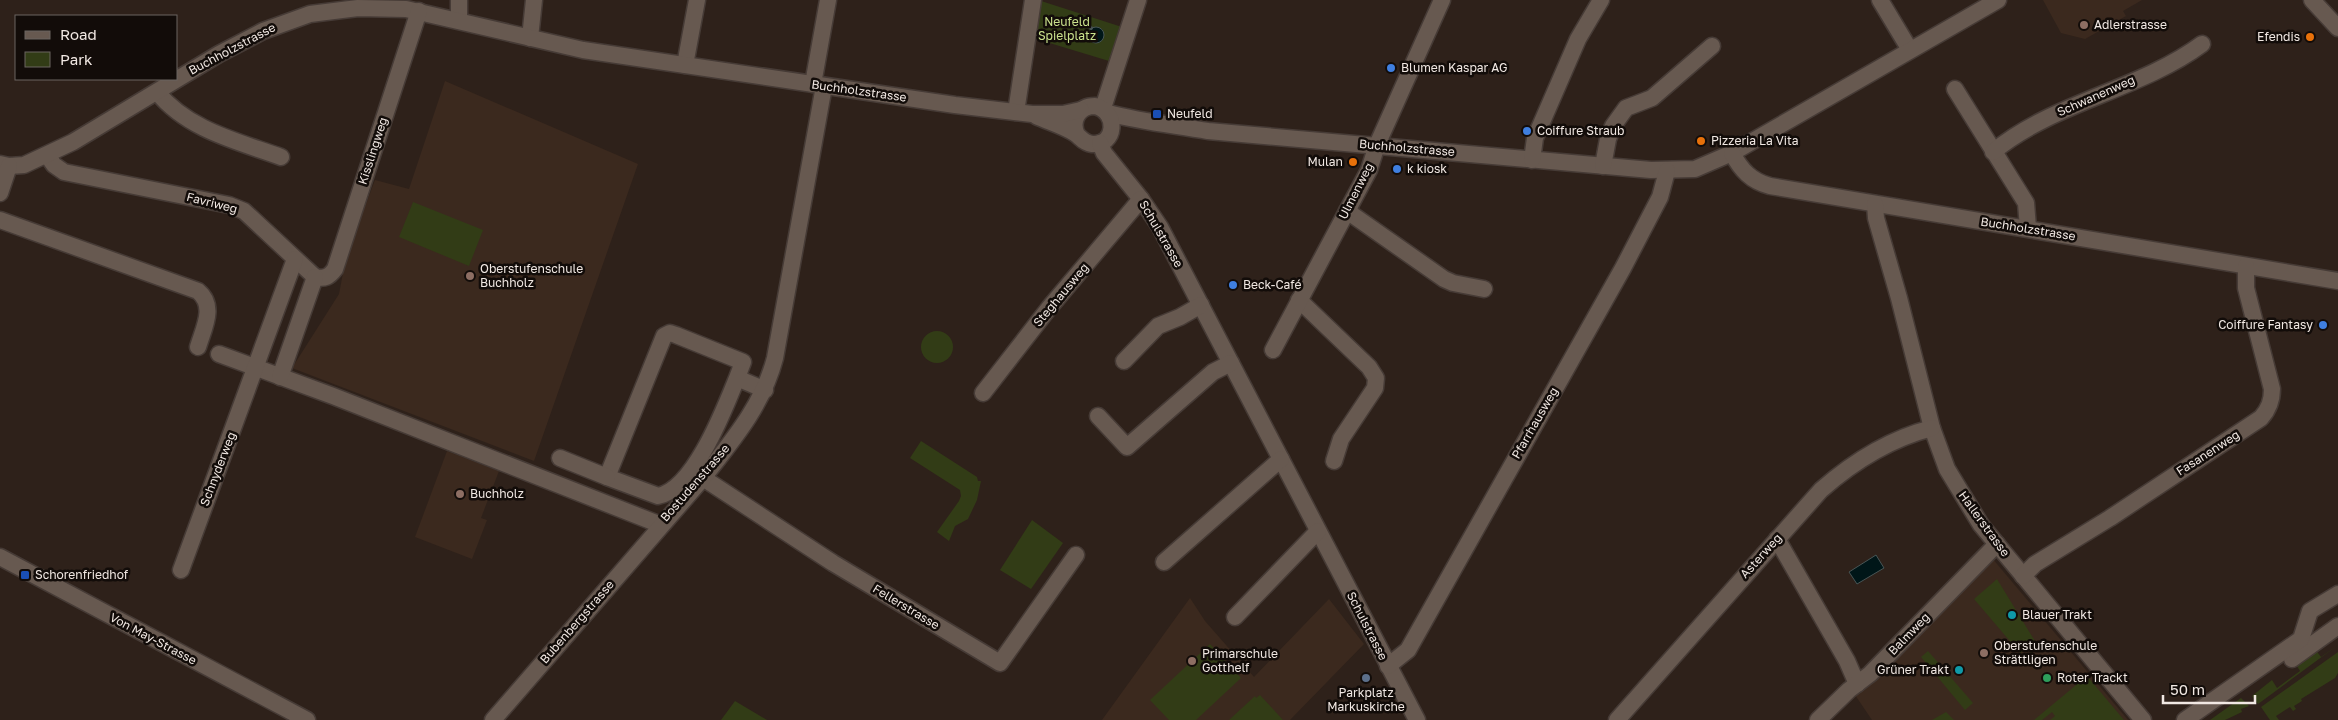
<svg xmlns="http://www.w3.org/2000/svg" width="2338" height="720" font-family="'Golos Text',sans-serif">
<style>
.built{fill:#3b291e}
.green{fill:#323c16}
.water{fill:#001618;stroke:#485555}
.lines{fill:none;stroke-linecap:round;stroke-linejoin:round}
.stream{stroke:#485555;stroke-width:4}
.minor-casing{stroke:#463b36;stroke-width:19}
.minor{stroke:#675950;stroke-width:16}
.education-dot{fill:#8d6e63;stroke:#120c09;stroke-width:2}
.food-dot{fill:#e8710a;stroke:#120c09;stroke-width:2}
.shop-dot{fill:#3f7fe0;stroke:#120c09;stroke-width:2}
.transit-dot{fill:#1a4fb4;stroke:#120c09;stroke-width:2}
.culture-dot{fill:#0f9aa8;stroke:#120c09;stroke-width:2}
.service-dot{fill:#5c6f8a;stroke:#120c09;stroke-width:2}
.leisure-dot{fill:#2e9e5b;stroke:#120c09;stroke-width:2}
.labels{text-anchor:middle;stroke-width:5;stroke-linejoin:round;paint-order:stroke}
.park-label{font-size:12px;fill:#cae28d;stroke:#120c09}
.poi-label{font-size:12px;fill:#f1e8e3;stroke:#120c09;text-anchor:start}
.street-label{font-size:12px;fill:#f1e8e3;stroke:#120c09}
</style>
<rect width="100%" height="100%" fill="#2e211a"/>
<g class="built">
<path d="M2043,0H2142L2123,11L2126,16L2085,39L2061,33Z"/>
<path d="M445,81L638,164L534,461L292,368L339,294L346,257L375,180L409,189Z"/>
<path d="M447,451L499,471L481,518L487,520L472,559L415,537Z"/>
<path d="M1992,558L2128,720H1872L1855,695Z"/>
<path d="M1190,598L1205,621L1254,677L1329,599L1364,644L1290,720H1102Z"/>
</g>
<g class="green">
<path d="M1038,0L1122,27L1109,61L1033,38Z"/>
<path d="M413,202L483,230L469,266L399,237Z"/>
<circle cx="937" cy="347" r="16"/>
<path d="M921,441L977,477L978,481H981L977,500L968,519L955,526L949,541L937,532L959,501L961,496L960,490L910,458Z"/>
<path d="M1032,520L1063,543L1031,589L1000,570Z"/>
<path d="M1997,579L2038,646L2032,653L2026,649L2020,653L1974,599Z"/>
<path d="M1210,644L1241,678L1196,720H1169L1150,700Z"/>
<path d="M2338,645L2258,704L2252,696L2272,680L2277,688L2300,671L2295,663L2315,649L2321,657Z"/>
<path d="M1928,651L1973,703L1965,710L1921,657Z"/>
<path d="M2338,652V673L2335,678L2301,699L2302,701L2294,706L2296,709L2293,711L2290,707L2276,716L2279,720H2270L2261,707Z"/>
<path d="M2087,676L2124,720H2050L2055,716L2052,712L2042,720H2034Z"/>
<path d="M1260,695L1283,720H1229L1255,696L1256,698Z"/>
<path d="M2241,698L2249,706L2241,709L2242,712L2225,720H2210Z"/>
<path d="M735,701L767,720H721Z"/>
<path d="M1946,712L1954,720H1932Z"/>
</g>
<g class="water">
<circle cx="1096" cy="35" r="8"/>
<path d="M1876,555L1884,568L1857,584L1849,572Z"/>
</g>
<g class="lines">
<path class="stream" d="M1060,23C1071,20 1083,19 1091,28"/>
<defs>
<g id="minor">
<path d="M1880,0L1910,50"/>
<path d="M2312,0L2338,28"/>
<path d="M459,20V0"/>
<path d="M530,38L534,0"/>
<path d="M685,65L697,0"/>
<path d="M813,84L828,0"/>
<path d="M1955,89L2026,203L2028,228"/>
<path d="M157,92C188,130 237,141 281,157"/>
<path d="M1103,108L1138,0"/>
<path d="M1016,112L1033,0"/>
<path d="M1108,113C1142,122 1174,125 1208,131L1651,170L1695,169L1732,153L1998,0"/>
<path d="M1036,116C1049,122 1064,126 1076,134C1081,138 1084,143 1092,144C1116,146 1119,112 1095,106C1079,106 1070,120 1077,135"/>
<path d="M1100,143L1104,153L1141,199L1160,227L1417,720"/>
<path d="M1993,152C2053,102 2140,90 2202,44"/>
<path d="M1732,153C1741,170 1751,181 1770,186L2338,281"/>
<path d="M47,155L54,165L64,172L229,205L244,211L315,277"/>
<path d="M1532,160L1535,138L1578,39L1601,0"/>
<path d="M0,164L9,166L24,165L73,142L219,54L263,31L310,14L358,8L406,9L583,50L955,105L1032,114H1063L1081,110"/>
<path d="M1603,166L1608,139L1613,126L1626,108L1652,98L1712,46"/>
<path d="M0,193L9,166"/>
<path d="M1875,204L1876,218L1899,298L1932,428L1947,469L1981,525L2143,720"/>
<path d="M1347,211L1444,279L1453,283L1484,289"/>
<path d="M0,220L198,291C216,306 204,327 198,347"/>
<path d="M315,277C325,279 329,277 335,269L419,11"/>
<path d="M1299,300L1369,367L1376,378L1375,388L1341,439L1334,461"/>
<path d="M1273,350L1369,170L1377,145L1442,0"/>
<path d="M219,354L333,396L661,525"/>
<path d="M1124,361L1158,326L1180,317L1201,305"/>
<path d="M280,377L315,277"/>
<path d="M737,378C724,410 694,489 658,496L607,477L664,336L670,333L676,335L743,362L737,378L765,390"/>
<path d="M983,393L1049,308L1141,199"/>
<path d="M1098,416L1127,447L1213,372L1231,363"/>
<path d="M560,458L607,477"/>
<path d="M703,478L833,563L1000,663L1076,555"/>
<path d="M1777,539L1847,661L1857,684"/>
<path d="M0,557L307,720"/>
<path d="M1164,562L1281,459"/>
<path d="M181,570L295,259"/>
<path d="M2023,576L2035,564L2110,518L2261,418C2269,409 2272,401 2272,389L2246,288V266"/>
<path d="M1235,617L1318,531"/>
<path d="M2292,659L2338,626"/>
<path d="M1388,666L1408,650L1623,268L1660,197L1667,171"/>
<path d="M493,720L703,478C732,441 763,405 775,358L824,86"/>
<path d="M1617,720L1821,490C1854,461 1889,439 1932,428"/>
<path d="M1818,720L1849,690L1870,674L1997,544"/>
<path d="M2185,720L2301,639L2310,611L2338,594"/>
</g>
</defs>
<use href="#minor" class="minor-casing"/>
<use href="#minor" class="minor"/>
</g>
<g class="education-dot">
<circle cx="2084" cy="25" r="5"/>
<circle cx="470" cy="276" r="5"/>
<circle cx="460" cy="494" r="5"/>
<circle cx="1984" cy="653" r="5"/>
<circle cx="1192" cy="661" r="5"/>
</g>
<g class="food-dot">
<circle cx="2310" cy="37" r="5"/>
<circle cx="1701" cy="141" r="5"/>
<circle cx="1353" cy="162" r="5"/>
</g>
<g class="shop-dot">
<circle cx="1391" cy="68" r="5"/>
<circle cx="1527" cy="131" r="5"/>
<circle cx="1397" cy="169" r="5"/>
<circle cx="1233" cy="285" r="5"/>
<circle cx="2323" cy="325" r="5"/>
</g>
<g class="transit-dot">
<rect x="1152" y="109" width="10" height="10" rx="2.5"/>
<rect x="20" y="570" width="10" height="10" rx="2.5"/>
</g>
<g class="culture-dot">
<circle cx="2012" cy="615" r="5"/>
<circle cx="1959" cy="670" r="5"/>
</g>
<circle class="service-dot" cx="1366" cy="678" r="5"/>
<circle class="leisure-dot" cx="2047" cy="678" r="5"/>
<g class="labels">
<g class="park-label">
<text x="1067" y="26">Neufeld<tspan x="1067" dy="14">Spielplatz</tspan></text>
</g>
<g class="poi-label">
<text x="2094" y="29">Adlerstrasse</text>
<text x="2300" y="41" text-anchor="end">Efendis</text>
<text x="1401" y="72">Blumen Kaspar AG</text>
<text x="1167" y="118">Neufeld</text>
<text x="1537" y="135">Coiffure Straub</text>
<text x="1711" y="145">Pizzeria La Vita</text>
<text x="1343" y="166" text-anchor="end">Mulan</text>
<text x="1407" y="173">k kiosk</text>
<text x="480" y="273">Oberstufenschule<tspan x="480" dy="14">Buchholz</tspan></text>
<text x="1243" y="289">Beck-Café</text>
<text x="2313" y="329" text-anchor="end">Coiffure Fantasy</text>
<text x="470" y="498">Buchholz</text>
<text x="35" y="579">Schorenfriedhof</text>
<text x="2022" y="619">Blauer Trakt</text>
<text x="1994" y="650">Oberstufenschule<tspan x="1994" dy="14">Strättligen</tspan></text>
<text x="1202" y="658">Primarschule<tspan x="1202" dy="14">Gotthelf</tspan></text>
<text x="1949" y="674" text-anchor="end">Grüner Trakt</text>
<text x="2057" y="682">Roter Trackt</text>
<text x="1366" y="697" text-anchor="middle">Parkplatz<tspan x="1366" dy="14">Markuskirche</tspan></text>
</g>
<g class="street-label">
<text transform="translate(232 49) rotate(-28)" y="4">Buchholzstrasse</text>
<text transform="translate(859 91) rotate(8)" y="4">Buchholzstrasse</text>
<text transform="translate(2096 96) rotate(-24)" y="4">Schwanenweg</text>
<text transform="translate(1407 148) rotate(5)" y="4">Buchholzstrasse</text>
<text transform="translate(373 151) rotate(-72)" y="4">Kisslingweg</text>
<text transform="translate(1356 191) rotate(-63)" y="4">Ulmenweg</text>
<text transform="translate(212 203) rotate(14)" y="4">Favriweg</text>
<text transform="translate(2028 229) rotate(9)" y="4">Buchholzstrasse</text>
<text transform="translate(1161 234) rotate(60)" y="4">Schulstrasse</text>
<text transform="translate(1061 295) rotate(-50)" y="4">Steghausweg</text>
<text transform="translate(1535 423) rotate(-60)" y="4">Pfarrhausweg</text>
<text transform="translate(2208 453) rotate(-33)" y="4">Fasanenweg</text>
<text transform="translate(218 469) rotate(-69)" y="4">Schnyderweg</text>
<text transform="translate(695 483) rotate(-49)" y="4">Bostudenstrasse</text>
<text transform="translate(1984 524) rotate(54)" y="4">Hallerstrasse</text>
<text transform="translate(1761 556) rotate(-48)" y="4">Asterweg</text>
<text transform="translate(906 607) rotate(31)" y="4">Fellerstrasse</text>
<text transform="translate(577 622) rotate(-49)" y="4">Bubenbergstrasse</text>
<text transform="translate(1367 626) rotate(63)" y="4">Schulstrasse</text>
<text transform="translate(1909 634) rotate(-46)" y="4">Balmweg</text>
<text transform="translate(153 639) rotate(28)" y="4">Von May-Strasse</text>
</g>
</g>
<rect x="15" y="15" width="162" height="65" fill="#120c09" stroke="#6b6460"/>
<rect x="25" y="31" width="25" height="8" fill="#675950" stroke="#6b6460"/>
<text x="60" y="40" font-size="15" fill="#f1e8e3">Road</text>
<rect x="25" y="52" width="25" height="15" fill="#323c16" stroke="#6b6460"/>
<text x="60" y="65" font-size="15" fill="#f1e8e3">Park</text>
<path d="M2163 695v8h92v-8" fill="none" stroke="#f1e8e3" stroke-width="2.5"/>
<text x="2170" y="695" font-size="15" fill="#f1e8e3" stroke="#120c09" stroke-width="4" paint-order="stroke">50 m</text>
</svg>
